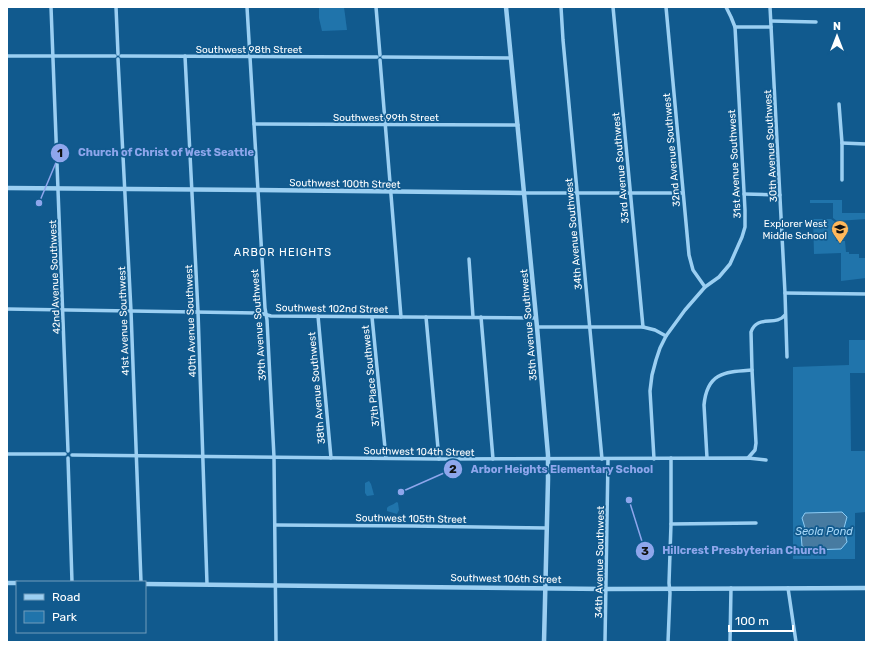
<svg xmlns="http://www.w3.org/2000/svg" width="873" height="649" font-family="Rubik,sans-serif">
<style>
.green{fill:#2074ab}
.water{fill:#477ba1;stroke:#8cccf5}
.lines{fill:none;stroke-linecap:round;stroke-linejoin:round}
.minor{stroke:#9bcff2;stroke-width:3.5}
.tertiary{stroke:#9bcff2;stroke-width:4.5}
.labels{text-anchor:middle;stroke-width:3.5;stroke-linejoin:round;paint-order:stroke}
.street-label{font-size:10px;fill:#fff;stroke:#115a8e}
.poi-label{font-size:10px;fill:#fff;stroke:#115a8e;text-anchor:end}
.neighbourhood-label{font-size:11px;letter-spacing:1px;fill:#fff;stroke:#115a8e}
.water-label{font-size:11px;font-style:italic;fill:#a7d8f9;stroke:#115a8e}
.leader{fill:none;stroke:#8ea6ec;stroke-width:1.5}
.callout-dot{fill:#8ea6ec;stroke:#115a8e;stroke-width:1.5}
.mark-label{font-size:12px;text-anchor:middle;font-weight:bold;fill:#111}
.callout-label{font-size:11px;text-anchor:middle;font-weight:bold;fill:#8ea6ec;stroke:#115a8e;stroke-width:3.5;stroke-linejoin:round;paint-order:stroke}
</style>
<rect width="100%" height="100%" fill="#115a8e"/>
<g class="green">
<path d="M319,7H344L347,30L322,31L319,18Z"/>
<path d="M810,200H842V213H866V219L837,221L833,218V203H810Z"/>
<path d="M813,219H831L835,222L836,241H845L846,252H849V254H859V258H866V278L841,281V253L814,254Z"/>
<path d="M849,340H866V373H850L851,451H866V512L855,513V559H793V367L849,365Z"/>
<path d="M369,481L371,484L374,495L367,496L365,493V483Z"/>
<path d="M397,502L398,503L399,510L397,514L387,511V508C389,505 393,505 395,503Z"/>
</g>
<path class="water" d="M842,512L847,517L844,528L847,542L841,549L809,550L802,546L801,534L805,528L802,518L805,513Z"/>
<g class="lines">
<g class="minor">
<path d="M51,7L68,451"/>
<path d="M116,7L118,54"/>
<path d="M247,7L265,308L267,320L274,457L276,642"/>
<path d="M376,7L380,55"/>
<path d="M561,7L563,40L602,459"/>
<path d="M613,7L643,327"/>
<path d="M666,7L689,255L693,270L705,287"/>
<path d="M770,7L785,293L787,357"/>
<path d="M771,21L816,22"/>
<path d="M735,27H771"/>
<path d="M7,56H115"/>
<path d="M121,56L377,57"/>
<path d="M185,56L198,311L207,584"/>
<path d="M383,57L511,58"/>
<path d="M118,59L131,311L141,582"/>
<path d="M380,60L401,317"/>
<path d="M839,104L842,143V180"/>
<path d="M254,124L518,125"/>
<path d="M842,143L866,144"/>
<path d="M524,193H683"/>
<path d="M744,194L780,195"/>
<path d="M469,259L473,317"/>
<path d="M785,293L866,294"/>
<path d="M7,309L260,313L271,316L536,318"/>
<path d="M318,316L331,458"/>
<path d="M372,317L386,458"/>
<path d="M426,317L439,459"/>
<path d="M481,317L493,459"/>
<path d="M537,327H643L655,330L666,336"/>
<path d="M7,454H65"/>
<path d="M72,455L439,459L748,458L766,460"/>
<path d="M68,458L72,582"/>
<path d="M707,458L704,405C707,372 725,372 752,370"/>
<path d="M748,458L755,450L756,443L752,370L751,332C757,314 776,327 785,315"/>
<path d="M654,459L650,391L652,375L656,360L660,348L666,336L685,310L705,287L719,277L730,264L742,237L745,227V210L735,27L731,17L726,7"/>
<path d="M671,524L756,523"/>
<path d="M275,525L413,526L546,528"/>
<path d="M788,588L796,642"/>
<path d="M605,642L608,459"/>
<path d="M668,642L670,593L669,583L671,524V458"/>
<path d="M730,642L731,588"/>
</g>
<g class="tertiary">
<path d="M506,7L537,327L548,455V480L544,642"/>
<path d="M7,188L258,190L524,193"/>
<path d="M7,583H17"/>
<path d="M145,584L606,589L866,588"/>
</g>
</g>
<defs>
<symbol id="school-pin" viewBox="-11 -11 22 30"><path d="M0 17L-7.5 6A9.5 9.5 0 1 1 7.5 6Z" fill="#ffb85b" stroke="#115a8e"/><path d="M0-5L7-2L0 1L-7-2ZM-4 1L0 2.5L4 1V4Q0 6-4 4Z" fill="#111"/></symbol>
</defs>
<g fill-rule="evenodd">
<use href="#school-pin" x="830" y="219" width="20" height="27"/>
</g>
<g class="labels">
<g class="street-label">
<text x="249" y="53">Southwest 98th Street</text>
<text x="386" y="121">Southwest 99th Street</text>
<text transform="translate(770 146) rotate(-93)" y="4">30th Avenue Southwest</text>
<text transform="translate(671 150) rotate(-95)" y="4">32nd Avenue Southwest</text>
<text transform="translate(734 164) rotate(-93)" y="4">31st Avenue Southwest</text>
<text transform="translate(620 168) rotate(-95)" y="4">33rd Avenue Southwest</text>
<text transform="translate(345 183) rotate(1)" y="4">Southwest 100th Street</text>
<text transform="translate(573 234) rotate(-95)" y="4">34th Avenue Southwest</text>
<text transform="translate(54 277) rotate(-92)" y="4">42nd Avenue Southwest</text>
<text transform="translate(332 308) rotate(1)" y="4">Southwest 102nd Street</text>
<text transform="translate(123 321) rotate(-92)" y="4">41st Avenue Southwest</text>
<text transform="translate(190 321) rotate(-92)" y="4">40th Avenue Southwest</text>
<text transform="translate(258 325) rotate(-94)" y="4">39th Avenue Southwest</text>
<text transform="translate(528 325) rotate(-95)" y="4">35th Avenue Southwest</text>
<text transform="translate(370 376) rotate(-96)" y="4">37th Place Southwest</text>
<text transform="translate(316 388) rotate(-95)" y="4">38th Avenue Southwest</text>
<text transform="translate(419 451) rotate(1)" y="4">Southwest 104th Street</text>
<text transform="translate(411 518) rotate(1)" y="4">Southwest 105th Street</text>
<text transform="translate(599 562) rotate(-89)" y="4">34th Avenue Southwest</text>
<text transform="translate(506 578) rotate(1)" y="4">Southwest 106th Street</text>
</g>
<g class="poi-label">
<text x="827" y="227">Explorer West<tspan x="827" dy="12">Middle School</tspan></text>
</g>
<g class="neighbourhood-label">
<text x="283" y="256">ARBOR HEIGHTS</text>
</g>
<g class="water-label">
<text x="824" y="535">Seola Pond</text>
</g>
</g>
<path class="leader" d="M39 203L60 153M401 492L453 469M629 500L645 551"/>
<g class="callout-dot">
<circle cx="39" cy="203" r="4"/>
<circle cx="401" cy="492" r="4"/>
<circle cx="629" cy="500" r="4"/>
<circle cx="60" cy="153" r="10"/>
<circle cx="453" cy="469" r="10"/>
<circle cx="645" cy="551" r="10"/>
</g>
<g class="mark-label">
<text x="60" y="157">1</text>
<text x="453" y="473">2</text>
<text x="645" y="555">3</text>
</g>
<g class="callout-label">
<text x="166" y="156">Church of Christ of West Seattle</text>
<text x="562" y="473">Arbor Heights Elementary School</text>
<text x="744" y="554">Hillcrest Presbyterian Church</text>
</g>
<rect width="873" height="649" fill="none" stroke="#ffffff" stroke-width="16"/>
<rect x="16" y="581" width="130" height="52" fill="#115a8e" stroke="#709cbb"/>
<rect x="24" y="594" width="20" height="6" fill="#9bcff2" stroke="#709cbb"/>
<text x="52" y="601" font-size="12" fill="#ffffff">Road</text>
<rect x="24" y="611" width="20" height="12" fill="#2074ab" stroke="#709cbb"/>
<text x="52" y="621" font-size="12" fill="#ffffff">Park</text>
<g transform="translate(837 36)" stroke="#115a8e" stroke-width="3" paint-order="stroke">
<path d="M0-3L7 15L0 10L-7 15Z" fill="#ffffff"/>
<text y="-6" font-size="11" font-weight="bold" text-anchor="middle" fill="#ffffff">N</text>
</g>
<path d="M729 625v6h64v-6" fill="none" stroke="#ffffff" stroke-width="2"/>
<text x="735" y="625" font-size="12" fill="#ffffff" stroke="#115a8e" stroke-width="3" paint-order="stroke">100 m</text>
</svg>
